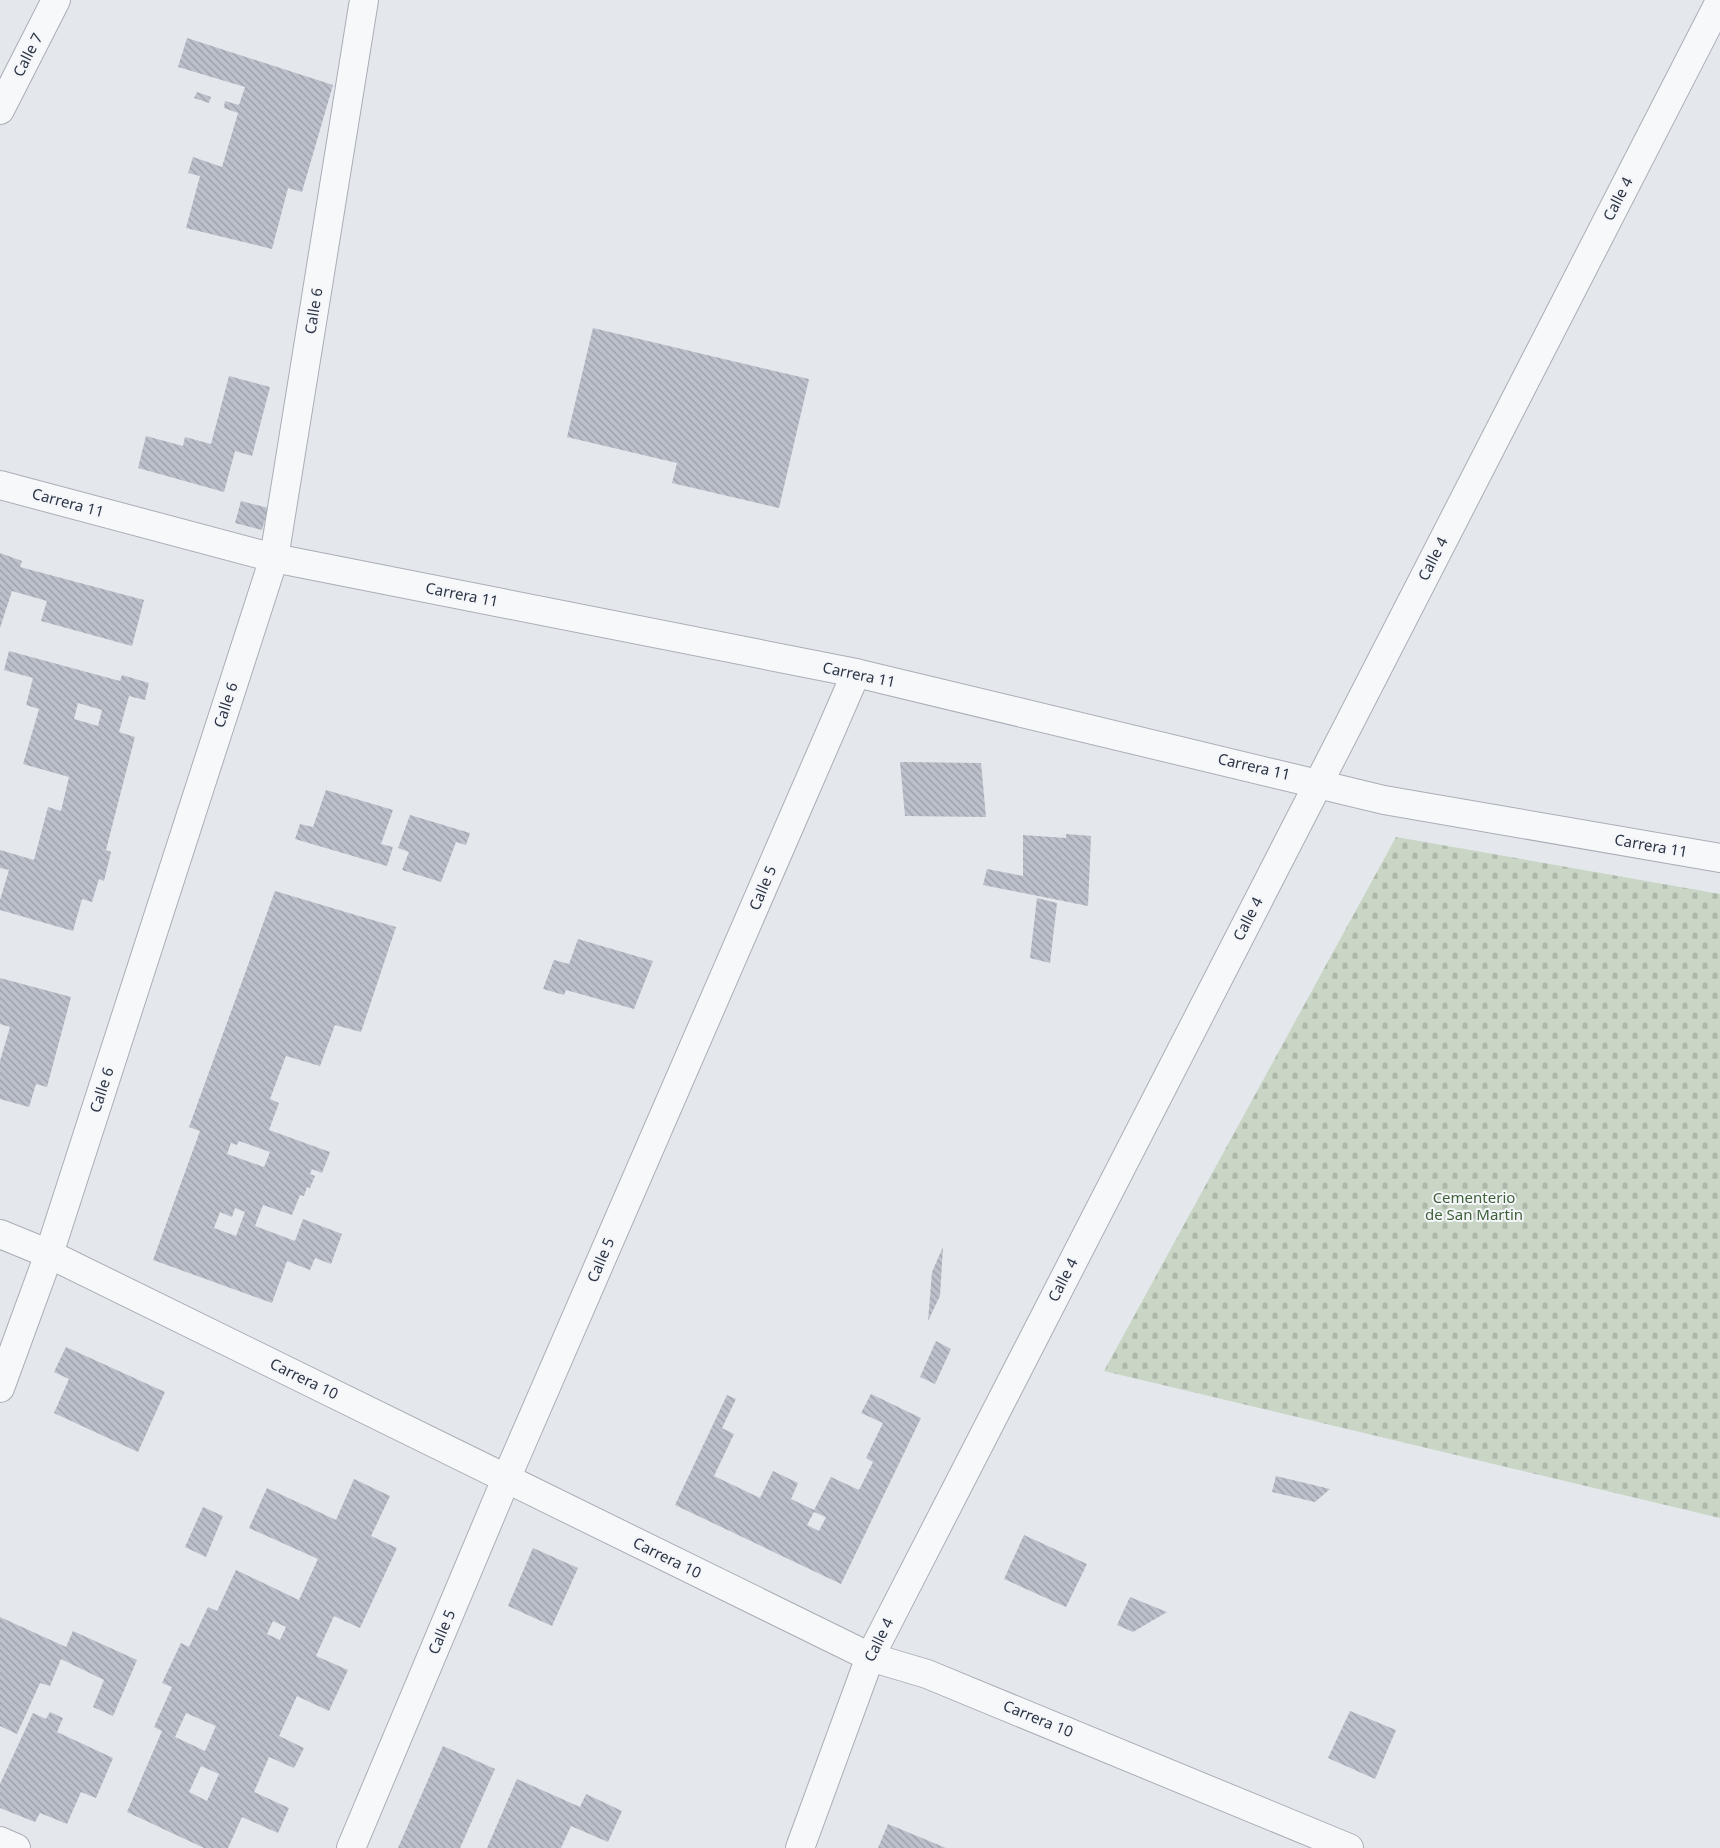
<svg xmlns="http://www.w3.org/2000/svg" width="1720" height="1848" font-family="'Noto Sans',sans-serif">
<style>
.cemetery{fill:url(#cemetery-stones)}
.building{fill:url(#building-back-hatch);fill-rule:evenodd}
.lines{fill:none;stroke-linecap:round;stroke-linejoin:round}
.minor-casing{stroke:#a9aeb7;stroke-width:30}
.minor{stroke:#f7f8fa;stroke-width:28}
.labels{text-anchor:middle;stroke-width:4;stroke-linejoin:round;paint-order:stroke}
.street-label{font-size:15px;fill:#2b3445;stroke:#f4f6f9}
.park-label{font-size:15px;fill:#3f6138;stroke:#f4f6f9}
</style>
<defs>
<pattern id="cemetery-stones" width="16" height="16" patternUnits="userSpaceOnUse" patternTransform="scale(1.25)"><rect width="16" height="16" fill="#c9d6c5"/><path d="M2 7V4a2 2 0 0 1 4 0v3zM10 15v-3a2 2 0 0 1 4 0v3z" fill="#adb8ab"/></pattern>
<pattern id="building-back-hatch" width="6" height="6" patternUnits="userSpaceOnUse" patternTransform="scale(1.25)"><rect width="6" height="6" fill="#bbc0ca"/><path d="M-1 5l2 2M0 0l6 6M5-1l2 2" fill="none" stroke="#989da6"/></pattern>
</defs>
<rect width="100%" height="100%" fill="#e4e7ec"/>
<path class="cemetery" d="M1396,837L1720,894V1518L1104,1371Z"/>
<g class="building">
<path d="M187,38L333,85L302,192L288,188L272,249L186,228L200,176L188,173L193,157L222,167L238,113L224,108L225,101L239,105L245,87L178,67Z"/>
<path d="M197,92L211,97L209,103L194,98Z"/>
<path d="M593,328L809,379L779,508L672,483L677,463L567,437Z"/>
<path d="M229,376L270,387L252,456L235,451L224,492L138,468L146,436L183,446L185,437L211,444Z"/>
<path d="M241,501L268,508L262,530L235,523Z"/>
<path d="M0,553L22,561L20,567L144,600L132,646L41,621L47,601L12,591L0,628Z"/>
<path d="M9,651L120,681L122,675L149,683L145,700L129,696L119,732L135,737L106,850L111,852L104,881L99,879L92,902L82,899L73,931L0,910V900L9,870L0,868V850L34,860L48,807L61,811L69,777L23,764L39,709L26,705L33,678L4,670ZM78,703L102,710L98,726L74,719Z"/>
<path d="M900,762L981,763L986,817L905,816Z"/>
<path d="M326,790L393,810L381,844L393,847L387,866L295,839L300,824L313,827Z"/>
<path d="M410,815L470,833L466,845L456,842L441,882L402,870L409,852L398,848Z"/>
<path d="M1066,834L1091,836L1088,906L983,885L987,869L1023,876V835L1066,838Z"/>
<path d="M275,891L396,927L361,1032L335,1025L320,1066L286,1056L270,1099L279,1103L269,1130L330,1152L322,1173L312,1169L310,1174L315,1176L310,1188L307,1187L304,1196L300,1195L292,1215L263,1205L255,1226L295,1241L303,1219L342,1234L331,1264L315,1258L310,1270L287,1261L272,1303L153,1260L200,1131L189,1127ZM239,1141L270,1152L264,1167L227,1154L231,1143L237,1145ZM235,1208L245,1212L236,1236L214,1228L220,1212L232,1217Z"/>
<path d="M1037,898L1057,903L1050,963L1030,958Z"/>
<path d="M578,939L653,961L634,1009L566,990L564,995L543,989L554,960L569,964Z"/>
<path d="M0,978L71,997L47,1087L36,1084L29,1107L0,1099V1061L10,1027L0,1024Z"/>
<path d="M943,1247L940,1296L928,1321L932,1272Z"/>
<path d="M936,1341L951,1349L935,1384L920,1377Z"/>
<path d="M66,1347L165,1392L138,1452L54,1413L69,1379L54,1372Z"/>
<path d="M871,1394L921,1418L841,1584L675,1505L727,1395L736,1399L722,1428L734,1434L714,1476L760,1498L773,1471L798,1483L791,1499L814,1510L831,1477L859,1490L873,1462L866,1458L883,1423L861,1413ZM814,1512L826,1517L819,1531L807,1525Z"/>
<path d="M1276,1476L1330,1489L1315,1502L1272,1492Z"/>
<path d="M354,1479L390,1496L371,1536L397,1548L360,1628L334,1616L316,1656L348,1670L329,1711L297,1696L279,1736L304,1748L294,1768L269,1757L254,1792L289,1808L278,1833L242,1817L228,1848H204L127,1812L162,1731L154,1727L172,1687L162,1683L181,1643L189,1647L208,1607L217,1611L236,1570L299,1600L318,1559L249,1528L267,1488L336,1520ZM273,1621L286,1627L280,1640L267,1634ZM186,1713L216,1726L205,1751L175,1737ZM201,1766L219,1774L207,1801L189,1792Z"/>
<path d="M203,1507L223,1516L206,1557L185,1547Z"/>
<path d="M1024,1535L1087,1564L1066,1607L1004,1579Z"/>
<path d="M533,1548L578,1568L552,1626L508,1606Z"/>
<path d="M1130,1597L1167,1612L1133,1632L1117,1625Z"/>
<path d="M0,1617L66,1647L73,1631L137,1660L113,1716L93,1707L104,1680L61,1659L50,1686L40,1683L17,1734L0,1726Z"/>
<path d="M1350,1711L1396,1730L1375,1779L1328,1758Z"/>
<path d="M50,1712L63,1718L57,1732L113,1758L96,1798L81,1792L67,1824L40,1813L35,1822L0,1808V1784L33,1713L46,1719Z"/>
<path d="M443,1746L495,1769L460,1848H398Z"/>
<path d="M517,1779L580,1807L586,1794L622,1811L608,1842L571,1826L561,1848H487Z"/>
<path d="M888,1824L946,1848H878Z"/>
</g>
<g class="lines">
<defs>
<g id="minor">
<path d="M0,110L56,0"/>
<path d="M0,485L274,558L856,673L1384,800L1720,858"/>
<path d="M0,1234L49,1254L870,1657L927,1674L1349,1848"/>
<path d="M0,1388L49,1254L274,558L364,0"/>
<path d="M0,1841L16,1848"/>
<path d="M351,1848L506,1479L856,673"/>
<path d="M800,1848L870,1657L1720,1"/>
</g>
</defs>
<use href="#minor" class="minor-casing"/>
<use href="#minor" class="minor"/>
</g>
<g class="labels">
<g class="street-label">
<text transform="translate(28 55) rotate(-63)" y="5">Calle 7</text>
<text transform="translate(1618 199) rotate(-63)" y="5">Calle 4</text>
<text transform="translate(314 311) rotate(-81)" y="5">Calle 6</text>
<text transform="translate(68 503) rotate(15)" y="5">Carrera 11</text>
<text transform="translate(1433 559) rotate(-63)" y="5">Calle 4</text>
<text transform="translate(462 595) rotate(11)" y="5">Carrera 11</text>
<text transform="translate(859 675) rotate(12)" y="5">Carrera 11</text>
<text transform="translate(226 705) rotate(-72)" y="5">Calle 6</text>
<text transform="translate(1254 767) rotate(13)" y="5">Carrera 11</text>
<text transform="translate(1651 846) rotate(10)" y="5">Carrera 11</text>
<text transform="translate(763 888) rotate(-67)" y="5">Calle 5</text>
<text transform="translate(1248 919) rotate(-63)" y="5">Calle 4</text>
<text transform="translate(102 1090) rotate(-72)" y="5">Calle 6</text>
<text transform="translate(601 1260) rotate(-67)" y="5">Calle 5</text>
<text transform="translate(1063 1280) rotate(-63)" y="5">Calle 4</text>
<text transform="translate(304 1379) rotate(26)" y="5">Carrera 10</text>
<text transform="translate(667 1558) rotate(26)" y="5">Carrera 10</text>
<text transform="translate(442 1632) rotate(-67)" y="5">Calle 5</text>
<text transform="translate(879 1640) rotate(-64)" y="5">Calle 4</text>
<text transform="translate(1038 1719) rotate(22)" y="5">Carrera 10</text>
</g>
<g class="park-label">
<text x="1474" y="1203">Cementerio<tspan x="1474" dy="17">de San Martin</tspan></text>
</g>
</g>
</svg>
